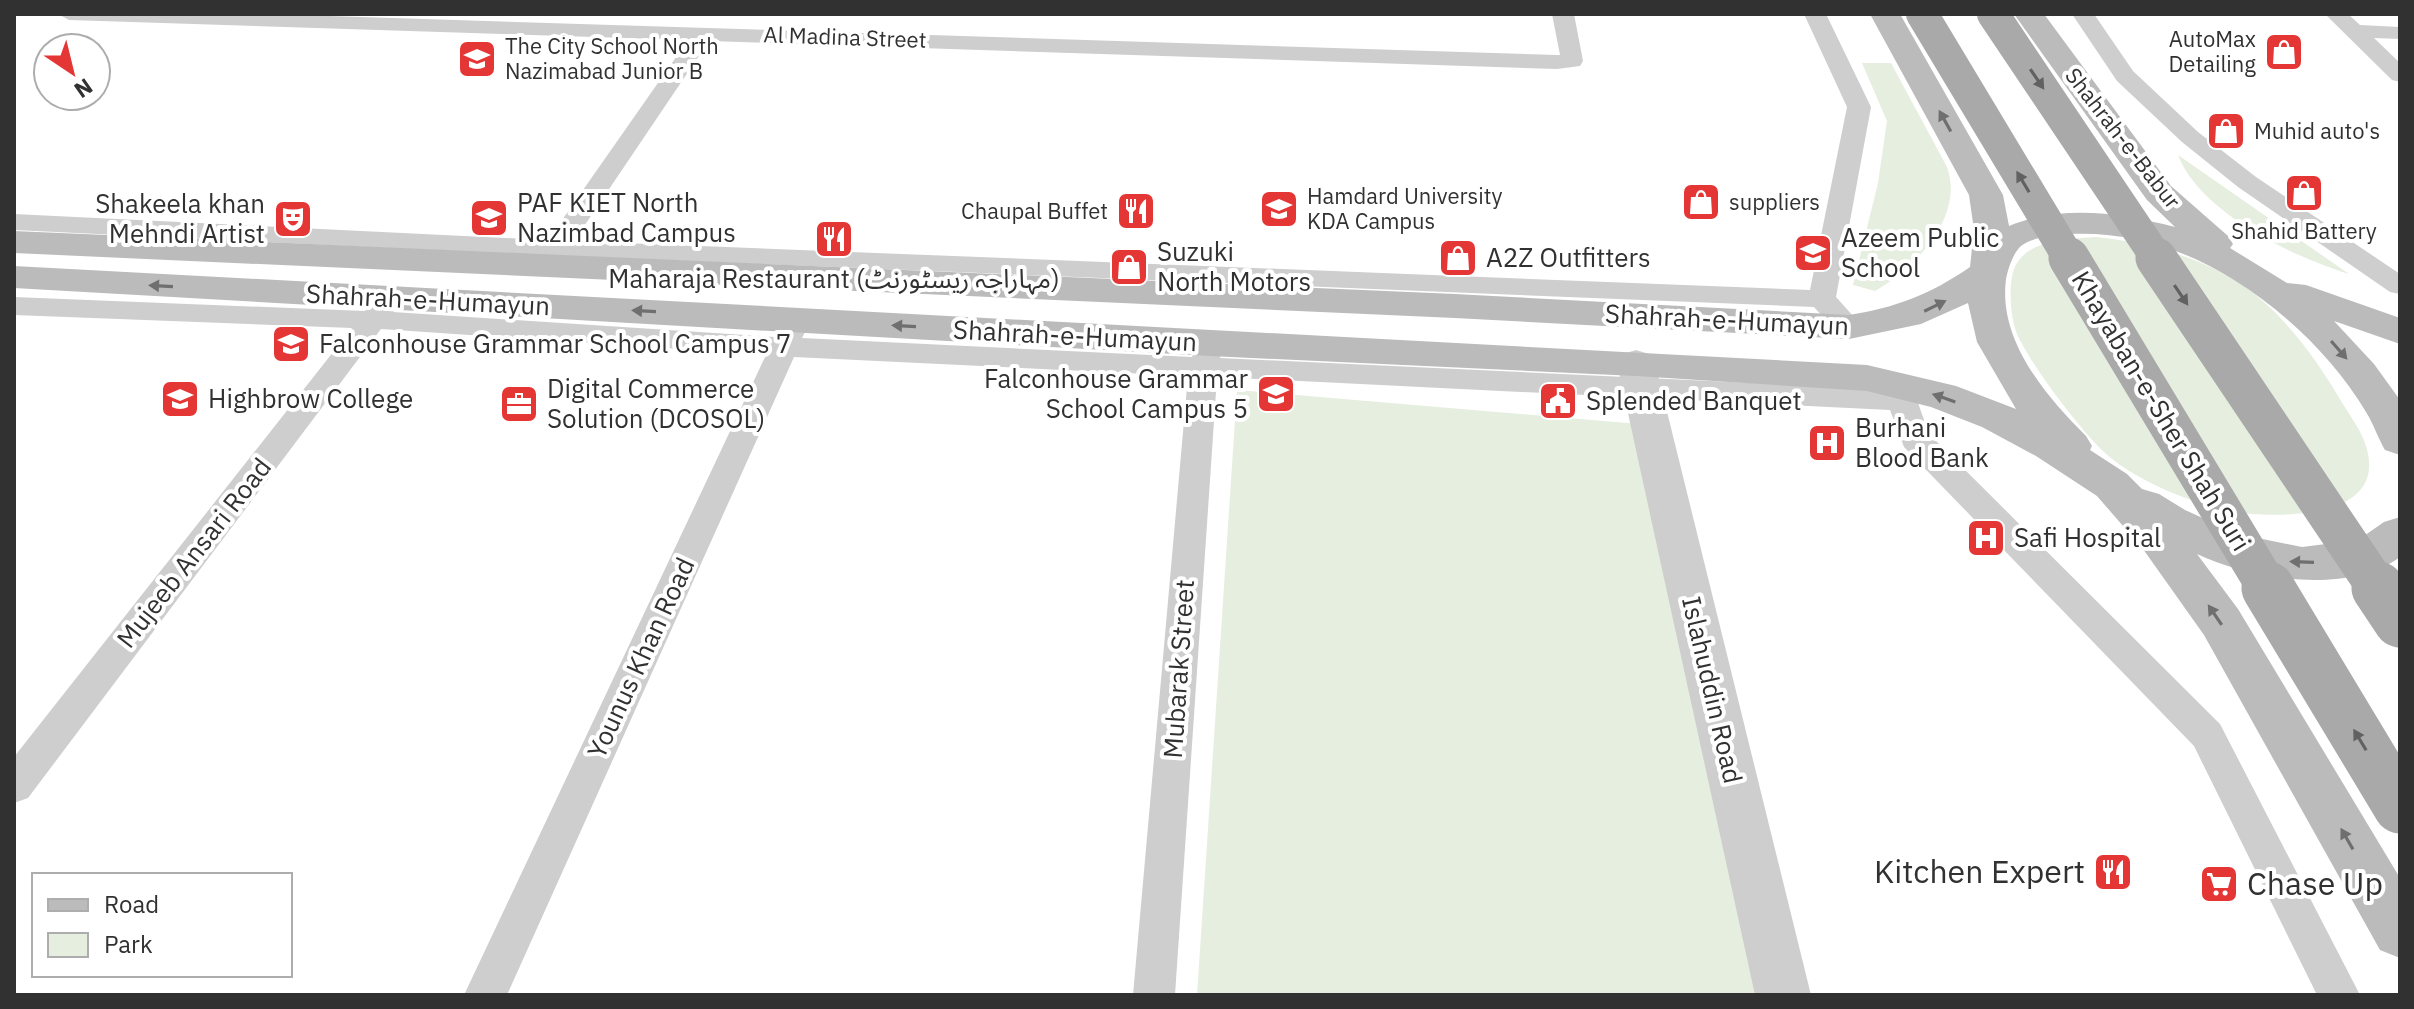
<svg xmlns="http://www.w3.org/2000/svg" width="2414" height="1009" font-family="'IBM Plex Sans','Noto Sans Arabic',sans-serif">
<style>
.green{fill:#e6eedf}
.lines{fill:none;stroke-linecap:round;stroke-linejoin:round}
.minor{fill:#cecece;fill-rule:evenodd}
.tertiary{fill:#cecece;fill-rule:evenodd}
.secondary{fill:#bbb;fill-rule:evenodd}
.primary-bridge-far2{stroke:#a9a9a9;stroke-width:32}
.primary-bridge-far1{stroke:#a9a9a9;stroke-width:41}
.primary-bridge{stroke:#a9a9a9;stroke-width:53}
.oneway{fill:#616161}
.oneway2{fill:#6f6f6f}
.labels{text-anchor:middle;stroke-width:8;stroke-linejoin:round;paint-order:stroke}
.far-street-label{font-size:22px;fill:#313131;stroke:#fff}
.far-poi-label{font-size:22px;fill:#313131;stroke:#fff;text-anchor:start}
.poi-label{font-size:26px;fill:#313131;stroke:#fff;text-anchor:start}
.street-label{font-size:26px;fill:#313131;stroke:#fff}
.near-poi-label{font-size:32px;fill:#313131;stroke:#fff;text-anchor:end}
</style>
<rect width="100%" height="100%" fill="#fff"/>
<g class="green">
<path d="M1862,63H1891L1947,167C1965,217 1915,268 1875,291L1853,285L1878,183L1887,121Z"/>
<path d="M2178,155L2349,274C2294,257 2200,213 2178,155Z"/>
<path d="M2096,237C2152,243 2214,260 2258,297C2291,324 2320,365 2341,401C2349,414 2360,429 2365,443C2390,514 2297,517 2252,514C2207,510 2136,483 2103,451C2078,427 2031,365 2017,334C2010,317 2007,278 2017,263C2032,239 2071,239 2096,237Z"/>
<path d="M1237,390L1639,424L1759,995H1197Z"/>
</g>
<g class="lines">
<g class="minor">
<path d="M58,14H267L1557,55H1560L1552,14H1574L1583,61L1580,66L1557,69L709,41L574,241L1810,290L1847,107L1804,14H1826L1871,107L1836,297L1863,327L1859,333C1838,339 1828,322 1814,307L564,256L556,267H538L534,261L538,255L14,230V214L548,240L688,40L69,20Z"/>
<path d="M2072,14H2094L2133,71L2198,132L2256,177L2400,274V294L2390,292L2238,187L2182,142L2117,81Z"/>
<path d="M2325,14H2348L2360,25L2400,27V39L2374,38L2400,63V82L2392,80Z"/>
<path d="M14,297L365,311C374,300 379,297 393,301L397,307L393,312L775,337L782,324L792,321L802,324L806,330L802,338L1192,357L1198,342L1208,340L1218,342L1222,349L1220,358L1880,389L1876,383L1881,376L1891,373L1901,376L1917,400L1929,434L2220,724L2360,995H2317L2194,746L1904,447L1890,410L1217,377L1175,995H1133L1188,376L794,357L507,995H464L766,355L381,329L28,798L14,803V757L352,328L14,315Z"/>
</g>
<path class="tertiary" d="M1636,350L1649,354L1655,363L1811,995H1755L1617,363L1623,354Z"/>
<path class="secondary" d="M1870,14H1900L2003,195L2009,226C2064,204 2120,213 2175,227L2147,200L2014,14H2044L2171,186L2228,236L2233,244L2230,248L2287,283L2306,285L2400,318V344L2334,321L2374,364L2400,400V455L2385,450C2378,438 2374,425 2366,412C2335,360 2286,312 2234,280C2183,248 2128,231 2068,234C2053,235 2033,237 2021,246C2013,253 2008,269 2006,279C1998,340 2045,395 2086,436L2092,446L2090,450L2127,474L2142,489L2159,494L2185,510L2238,534L2302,547L2358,540L2384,522L2400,517V557C2348,595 2252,580 2197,554L2238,609L2400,878V958L2380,950L2204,635L2143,549L2097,496L2036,456L1982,427L1931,407L1867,391L1636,376L1210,356L14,288V266L1867,365L1956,386L2016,409L1977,342L1968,303L1921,324L1849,339L1455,318L14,253V231L1455,294L1849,315C1895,308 1931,294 1970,267L1974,230L1969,195Z"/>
<g class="primary-bridge-far2">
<path d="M1922,14L2070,260"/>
<path d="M1993,14L2158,260"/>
</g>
<g class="primary-bridge-far1">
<path d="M2069,258L2269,590"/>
<path d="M2156,258L2379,590"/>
</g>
<g class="primary-bridge">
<path d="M2268,588L2400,807"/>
<path d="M2378,588L2400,621"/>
</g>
</g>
<defs><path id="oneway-solid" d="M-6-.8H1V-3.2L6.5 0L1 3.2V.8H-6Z" transform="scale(2)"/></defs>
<g class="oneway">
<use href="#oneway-solid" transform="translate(2037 79) rotate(56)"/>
<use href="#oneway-solid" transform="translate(2023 182) rotate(-121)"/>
<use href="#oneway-solid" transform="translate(2181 295) rotate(56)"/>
<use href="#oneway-solid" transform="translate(2360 740) rotate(-121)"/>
</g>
<g class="oneway2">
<use href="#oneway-solid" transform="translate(1945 121) rotate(-119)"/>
<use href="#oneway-solid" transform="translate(161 286) rotate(-177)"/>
<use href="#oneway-solid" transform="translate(1935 306) rotate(-26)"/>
<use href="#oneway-solid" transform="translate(644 311) rotate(-177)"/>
<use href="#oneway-solid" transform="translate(904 326) rotate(-177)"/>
<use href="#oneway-solid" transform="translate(2339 350) rotate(49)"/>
<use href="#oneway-solid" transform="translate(1944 398) rotate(-161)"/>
<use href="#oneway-solid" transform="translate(2302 562) rotate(-178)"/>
<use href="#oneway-solid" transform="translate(2215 615) rotate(-124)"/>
<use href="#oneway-solid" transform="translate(2347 839) rotate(-120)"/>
</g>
<defs>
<symbol id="shop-square" viewBox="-11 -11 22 22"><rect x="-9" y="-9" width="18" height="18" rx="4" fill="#e53636" stroke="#fff"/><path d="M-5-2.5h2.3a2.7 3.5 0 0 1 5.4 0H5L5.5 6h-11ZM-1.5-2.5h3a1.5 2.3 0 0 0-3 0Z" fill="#fff"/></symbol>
<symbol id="school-square" viewBox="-11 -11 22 22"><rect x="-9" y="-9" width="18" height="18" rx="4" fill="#e53636" stroke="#fff"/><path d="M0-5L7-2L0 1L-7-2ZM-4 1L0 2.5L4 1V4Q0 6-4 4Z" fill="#fff"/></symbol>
<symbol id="university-square" viewBox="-11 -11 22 22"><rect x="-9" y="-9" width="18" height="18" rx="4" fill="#e53636" stroke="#fff"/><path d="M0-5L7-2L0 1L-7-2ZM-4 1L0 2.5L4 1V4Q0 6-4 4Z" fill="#fff"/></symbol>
<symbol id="restaurant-square" viewBox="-11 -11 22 22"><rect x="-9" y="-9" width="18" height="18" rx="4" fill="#e53636" stroke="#fff"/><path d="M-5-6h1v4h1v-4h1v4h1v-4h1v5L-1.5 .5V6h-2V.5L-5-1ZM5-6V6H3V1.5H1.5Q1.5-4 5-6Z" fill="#fff"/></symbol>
<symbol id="theatre-square" viewBox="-11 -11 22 22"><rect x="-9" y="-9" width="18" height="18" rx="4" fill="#e53636" stroke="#fff"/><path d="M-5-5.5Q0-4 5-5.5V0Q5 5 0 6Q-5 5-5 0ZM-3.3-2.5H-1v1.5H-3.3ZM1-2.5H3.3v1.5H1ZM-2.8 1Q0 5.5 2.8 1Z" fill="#fff"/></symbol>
<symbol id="civic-square" viewBox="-11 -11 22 22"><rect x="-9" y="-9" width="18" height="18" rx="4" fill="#e53636" stroke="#fff"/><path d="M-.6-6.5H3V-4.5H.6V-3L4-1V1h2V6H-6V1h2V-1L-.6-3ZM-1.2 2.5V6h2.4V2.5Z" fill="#fff"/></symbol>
<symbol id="office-square" viewBox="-11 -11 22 22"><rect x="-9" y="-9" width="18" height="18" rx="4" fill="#e53636" stroke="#fff"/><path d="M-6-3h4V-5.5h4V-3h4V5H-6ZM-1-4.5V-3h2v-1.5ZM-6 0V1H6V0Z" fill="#fff"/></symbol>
<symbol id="hospital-square" viewBox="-11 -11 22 22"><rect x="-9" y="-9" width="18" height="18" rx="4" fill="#e53636" stroke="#fff"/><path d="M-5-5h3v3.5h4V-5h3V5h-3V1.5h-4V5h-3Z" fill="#fff"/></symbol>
<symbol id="supermarket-square" viewBox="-11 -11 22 22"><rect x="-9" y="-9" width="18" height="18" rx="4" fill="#e53636" stroke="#fff"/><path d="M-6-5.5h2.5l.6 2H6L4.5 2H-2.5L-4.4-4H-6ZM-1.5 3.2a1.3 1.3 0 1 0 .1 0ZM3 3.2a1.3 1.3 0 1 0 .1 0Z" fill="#fff"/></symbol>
</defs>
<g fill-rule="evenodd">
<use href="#shop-square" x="2262" y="30" width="44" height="44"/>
<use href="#school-square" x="455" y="37" width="44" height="44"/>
<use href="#shop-square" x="2204" y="109" width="44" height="44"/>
<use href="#shop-square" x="2282" y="171" width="44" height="44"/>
<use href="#shop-square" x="1679" y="180" width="44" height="44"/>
<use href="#university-square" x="1257" y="187" width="44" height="44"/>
<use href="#restaurant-square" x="1114" y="189" width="44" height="44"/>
<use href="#university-square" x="467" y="196" width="44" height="44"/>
<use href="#theatre-square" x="271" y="197" width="44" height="44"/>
<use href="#restaurant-square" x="812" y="217" width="44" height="44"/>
<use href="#school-square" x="1791" y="231" width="44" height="44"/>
<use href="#shop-square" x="1436" y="236" width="44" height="44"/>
<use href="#shop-square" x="1107" y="245" width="44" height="44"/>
<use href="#school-square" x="269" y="322" width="44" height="44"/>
<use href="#school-square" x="1254" y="372" width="44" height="44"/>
<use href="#university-square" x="158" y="377" width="44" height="44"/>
<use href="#civic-square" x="1536" y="379" width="44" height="44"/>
<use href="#office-square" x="497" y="382" width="44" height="44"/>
<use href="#hospital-square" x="1805" y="421" width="44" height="44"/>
<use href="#hospital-square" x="1964" y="516" width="44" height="44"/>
<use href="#restaurant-square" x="2091" y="850" width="44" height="44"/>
<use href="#supermarket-square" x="2197" y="862" width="44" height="44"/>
</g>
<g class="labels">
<g class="far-street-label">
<text transform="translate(845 37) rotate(2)" y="8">Al Madina Street</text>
<text transform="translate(2123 138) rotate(52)" y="8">Shahrah-e-Babur</text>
</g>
<g class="far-poi-label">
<text x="2256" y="47" text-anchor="end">AutoMax<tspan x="2256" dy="25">Detailing</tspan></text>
<text x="505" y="54">The City School North<tspan x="505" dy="25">Nazimabad Junior B</tspan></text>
<text x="2254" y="139">Muhid auto's</text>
<text x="1307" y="204">Hamdard University<tspan x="1307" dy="25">KDA Campus</tspan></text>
<text x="1729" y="210">suppliers</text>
<text x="1108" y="219" text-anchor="end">Chaupal Buffet</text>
<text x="2304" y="239" text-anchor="middle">Shahid Battery</text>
</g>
<g class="poi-label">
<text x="517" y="212">PAF KIET North<tspan x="517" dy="30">Nazimbad Campus</tspan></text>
<text x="265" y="213" text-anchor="end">Shakeela khan<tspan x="265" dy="30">Mehndi Artist</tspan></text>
<text x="1841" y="247">Azeem Public<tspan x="1841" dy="30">School</tspan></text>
<text x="1157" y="261">Suzuki<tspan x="1157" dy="30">North Motors</tspan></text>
<text x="1486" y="267">A2Z Outfitters</text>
<text x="834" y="288" text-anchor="middle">Maharaja Restaurant (مہاراجہ ریسٹورنٹ)</text>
<text x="319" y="353">Falconhouse Grammar School Campus 7</text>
<text x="1248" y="388" text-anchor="end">Falconhouse Grammar<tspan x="1248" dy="30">School Campus 5</tspan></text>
<text x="547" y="398">Digital Commerce<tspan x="547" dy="30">Solution (DCOSOL)</tspan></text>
<text x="208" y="408">Highbrow College</text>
<text x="1586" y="410">Splended Banquet</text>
<text x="1855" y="437">Burhani<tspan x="1855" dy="30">Blood Bank</tspan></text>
<text x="2014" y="547">Safi Hospital</text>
</g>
<g class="street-label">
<text transform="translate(428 300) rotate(3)" y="9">Shahrah-e-Humayun</text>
<text transform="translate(1727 320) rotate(3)" y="9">Shahrah-e-Humayun</text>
<text transform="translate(1075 336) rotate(3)" y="9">Shahrah-e-Humayun</text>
<text transform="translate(2161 411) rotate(59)" y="9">Khayaban-e-Sher Shah Suri</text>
<text transform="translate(194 553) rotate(-52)" y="9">Mujeeb Ansari Road</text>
<text transform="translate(641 658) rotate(-65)" y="9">Younus Khan Road</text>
<text transform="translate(1179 669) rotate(-86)" y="9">Mubarak Street</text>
<text transform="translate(1712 690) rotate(77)" y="9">Islahuddin Road</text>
</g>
<g class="near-poi-label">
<text x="2085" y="883">Kitchen Expert</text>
<text x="2247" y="895" text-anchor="start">Chase Up</text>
</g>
</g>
<rect width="2414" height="1009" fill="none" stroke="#313131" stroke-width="32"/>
<rect x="32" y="873" width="260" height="104" fill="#ffffff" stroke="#adadad" stroke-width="2"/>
<rect x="48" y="899" width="40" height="12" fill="#bbbbbb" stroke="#adadad" stroke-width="2"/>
<text x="104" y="913" font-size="24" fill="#313131">Road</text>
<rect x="48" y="933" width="40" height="24" fill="#e6eedf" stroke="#adadad" stroke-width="2"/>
<text x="104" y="953" font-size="24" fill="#313131">Park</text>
<g transform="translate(72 72) rotate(145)"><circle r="38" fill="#ffffff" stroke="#adadad" stroke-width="2"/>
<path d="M0-6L14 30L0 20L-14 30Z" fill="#e53636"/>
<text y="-12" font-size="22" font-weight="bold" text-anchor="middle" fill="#313131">N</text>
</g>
</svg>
